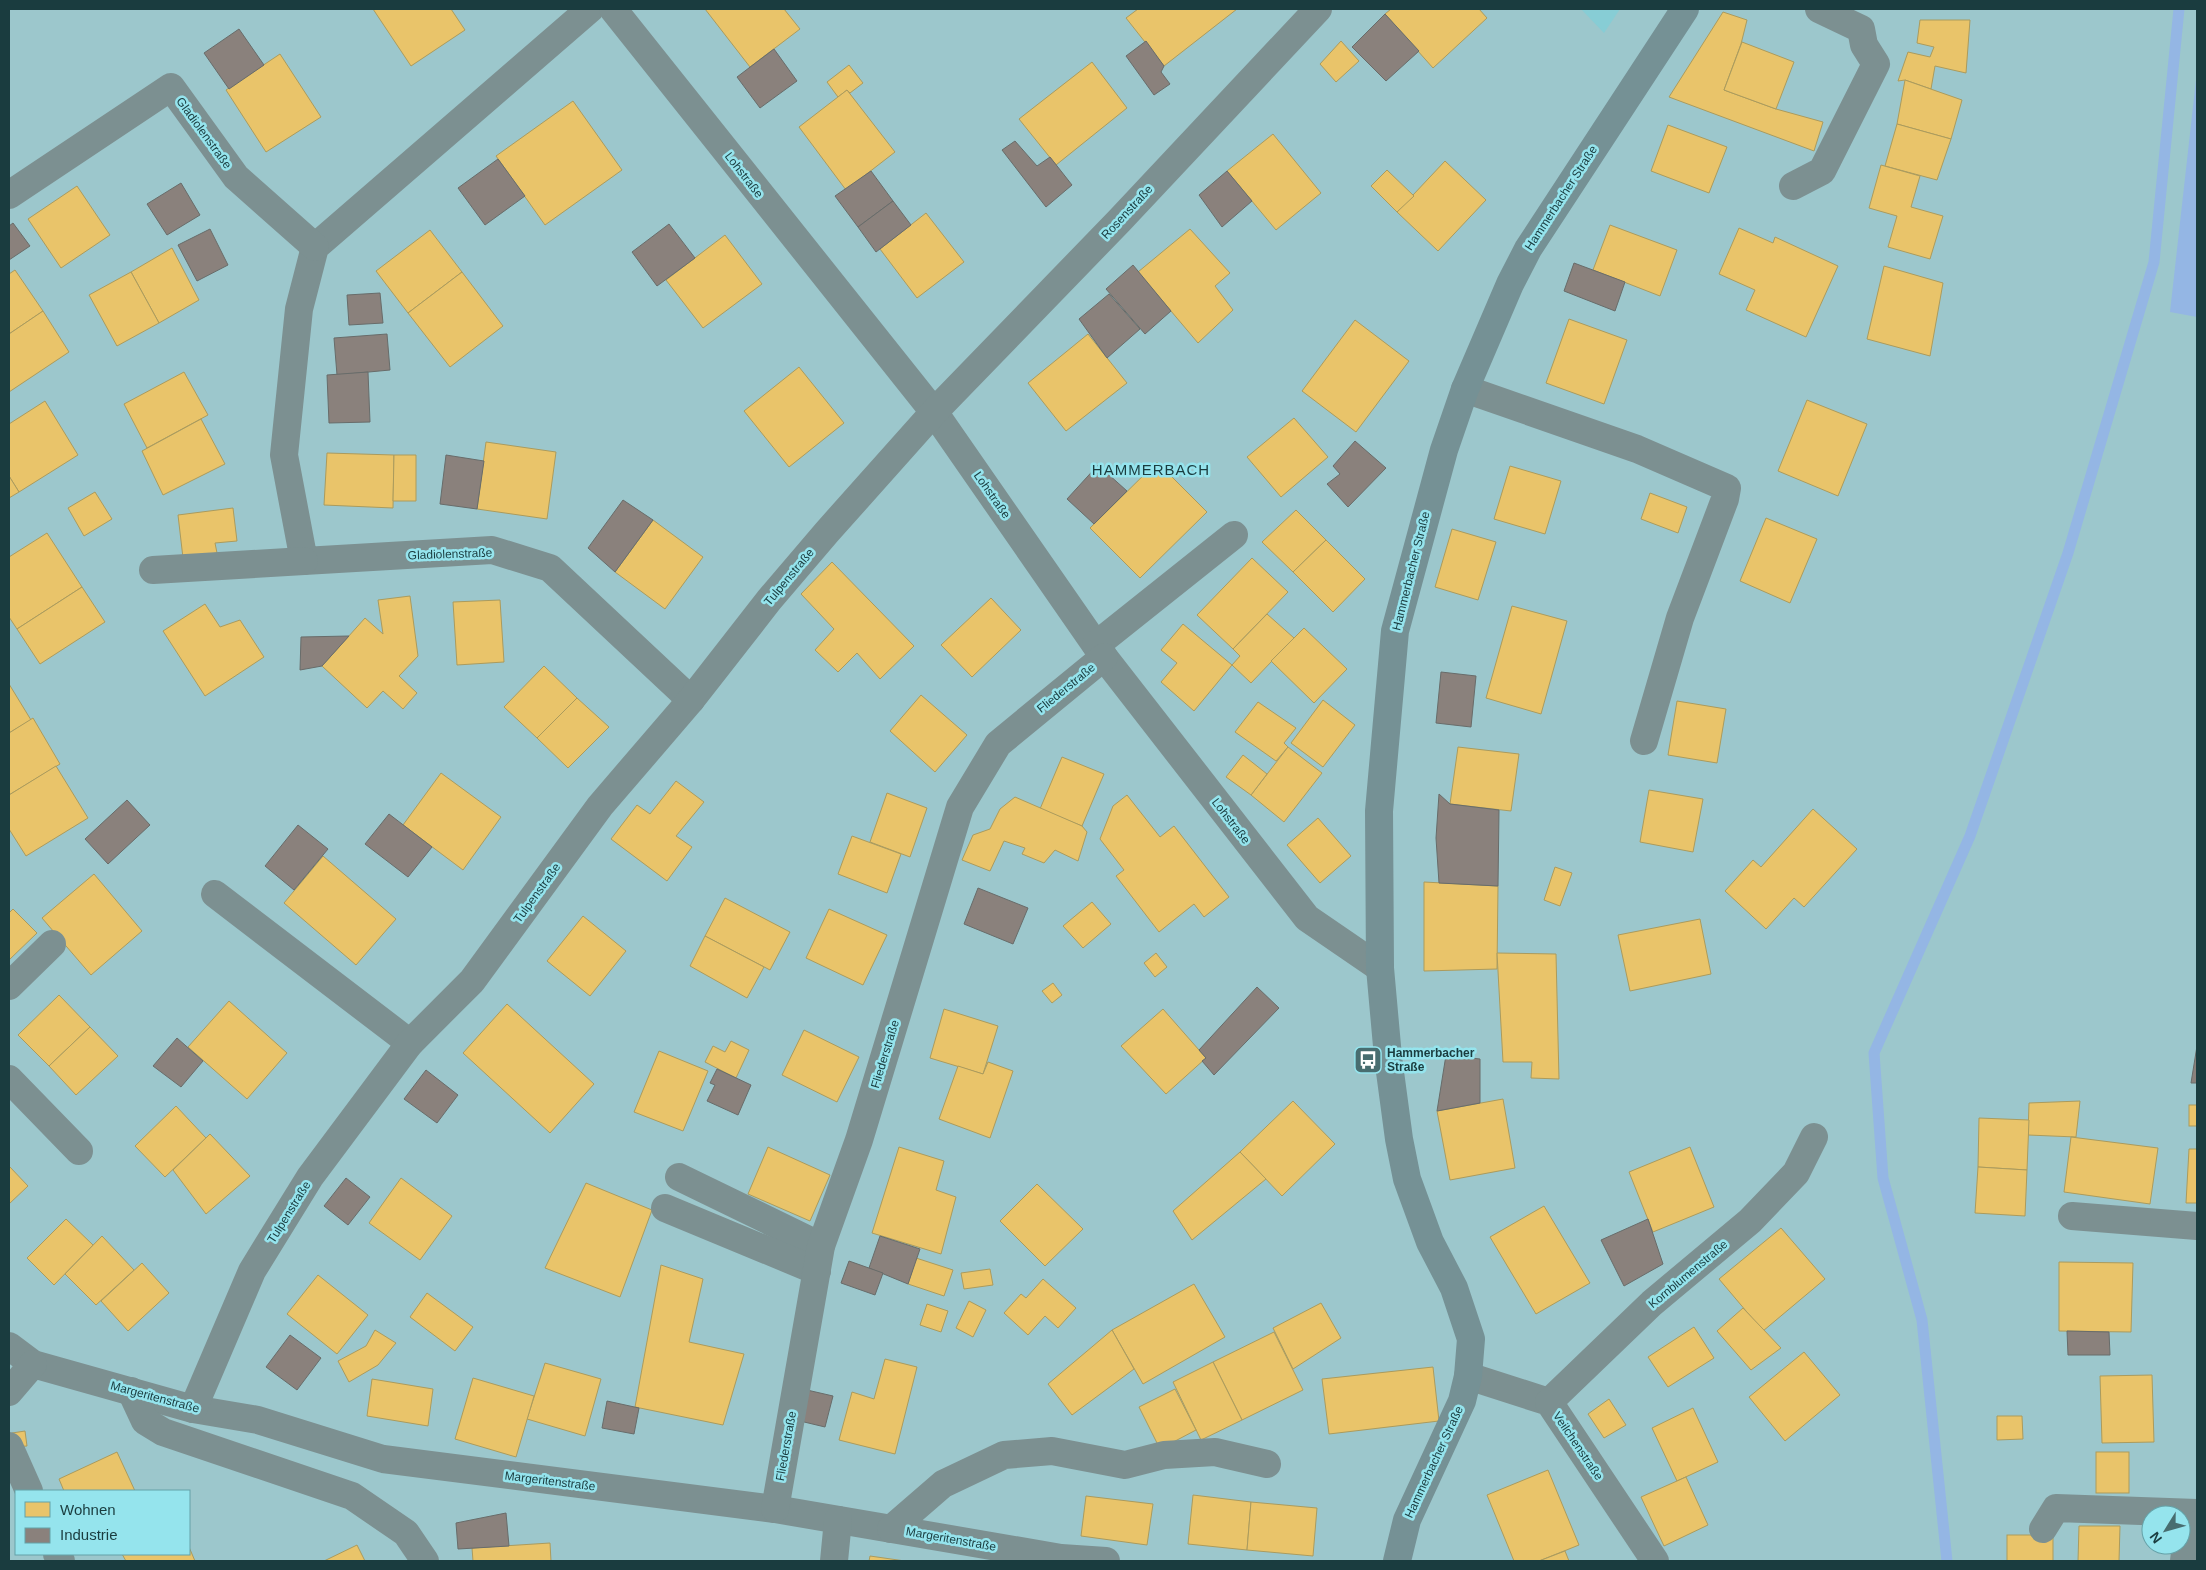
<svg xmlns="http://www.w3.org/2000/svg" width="2206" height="1570" font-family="Helvetica,sans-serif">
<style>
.built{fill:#87cdd5}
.water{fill:#94b6e4}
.homes{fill:#e9c46a;stroke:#ab9b5d}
.industry{fill:#8a817c;stroke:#686c6a}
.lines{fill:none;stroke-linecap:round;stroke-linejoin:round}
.stream{stroke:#94b6e4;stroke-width:11}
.minor{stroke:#7c9091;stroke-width:28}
.major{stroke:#759195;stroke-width:28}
.labels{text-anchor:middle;stroke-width:5;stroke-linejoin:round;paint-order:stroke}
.street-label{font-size:12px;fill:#1a3c3f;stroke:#95e4ed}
.poi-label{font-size:12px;font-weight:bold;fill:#1a3c3f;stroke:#95e4ed;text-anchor:start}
.quarter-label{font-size:15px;letter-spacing:1px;fill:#1a3c3f;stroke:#95e4ed}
</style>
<rect width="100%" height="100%" fill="#9cc7cc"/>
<path class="built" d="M1581,9H1620L1604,33Z"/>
<path class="water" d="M2197,71V317L2170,312Z"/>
<g class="homes">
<path d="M373,9H451L465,30L411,66Z"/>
<path d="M705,9H784L800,29L750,67Z"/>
<path d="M1138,9H1237L1164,66L1126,18Z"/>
<path d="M1391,9H1479L1487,18L1433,68L1385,14Z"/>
<path d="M1723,12L1747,20L1741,44L1724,90L1776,109L1823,122L1814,151L1669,97Z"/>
<path d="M1920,20H1970L1966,73L1935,66L1931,89L1905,80L1898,81L1908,52L1930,57L1934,47L1917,43Z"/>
<path d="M1341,41L1359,61L1336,82L1320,64Z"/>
<path d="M1742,42L1794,62L1776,109L1724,90Z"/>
<path d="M280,54L321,117L266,152L226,90Z"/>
<path d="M1092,62L1127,108L1056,165L1019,119Z"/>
<path d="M849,65L863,83L850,93L847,90L838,97L827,82Z"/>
<path d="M1905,80L1962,100L1951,139L1897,124Z"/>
<path d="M847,90L895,152L846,190L799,127Z"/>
<path d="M573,101L622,170L545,225L496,156Z"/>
<path d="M1897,124L1951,139L1937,180L1885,166Z"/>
<path d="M1668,125L1727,147L1709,193L1651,171Z"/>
<path d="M1273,134L1321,193L1276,230L1227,171Z"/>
<path d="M1445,161L1486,200L1438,251L1397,212Z"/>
<path d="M1881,165L1920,176L1911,207L1943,216L1930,259L1888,247L1897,216L1869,208Z"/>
<path d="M1387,170L1414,196L1397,212L1371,186Z"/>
<path d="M77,186L110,235L61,268L28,219Z"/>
<path d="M926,213L964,262L917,298L880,249Z"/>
<path d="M1610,225L1677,250L1660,296L1593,270Z"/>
<path d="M1739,228L1773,243L1775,237L1838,266L1806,337L1746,310L1755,290L1719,274Z"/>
<path d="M1190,229L1230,273L1215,286L1233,310L1198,343L1138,272Z"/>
<path d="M430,230L462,272L408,313L376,271Z"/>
<path d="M725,235L762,284L703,328L666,280Z"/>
<path d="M172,248L199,300L159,323L131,272Z"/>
<path d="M1884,266L1943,283L1930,356L1867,339Z"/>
<path d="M15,270L43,311L9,334V274Z"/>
<path d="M131,272L159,323L117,346L89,295Z"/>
<path d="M462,272L503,326L450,367L408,313Z"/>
<path d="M43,311L69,352L9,392V334Z"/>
<path d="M1569,319L1627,340L1604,404L1546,383Z"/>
<path d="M1355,320L1409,361L1356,432L1302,391Z"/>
<path d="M1088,334L1127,383L1066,431L1028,383Z"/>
<path d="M799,367L844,423L789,467L744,411Z"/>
<path d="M184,372L208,415L147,448L124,404Z"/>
<path d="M1807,400L1867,424L1838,496L1778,471Z"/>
<path d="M45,401L78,455L19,492L9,476V424Z"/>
<path d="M1294,418L1328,457L1281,497L1247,457Z"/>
<path d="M201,419L225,464L163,495L142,451Z"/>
<path d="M486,442L556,452L547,519L477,509Z"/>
<path d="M327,453L394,455L393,508L324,505Z"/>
<path d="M394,455H416V501H393Z"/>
<path d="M1157,462L1207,512L1140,578L1090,528Z"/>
<path d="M1510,466L1561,481L1545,534L1494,519Z"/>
<path d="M9,476L19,492L9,498Z"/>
<path d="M95,492L112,519L84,536L68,508Z"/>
<path d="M1650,493L1687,507L1678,533L1641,519Z"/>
<path d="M233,508L237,541L215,543L217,553L183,558L178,515Z"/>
<path d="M1296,510L1326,540L1293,572L1262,542Z"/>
<path d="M1766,518L1817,539L1790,603L1740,581Z"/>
<path d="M653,520L703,557L665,609L615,572Z"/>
<path d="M1452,529L1496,542L1478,600L1435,587Z"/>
<path d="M47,533L82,587L17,629L9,617V557Z"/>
<path d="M1326,540L1365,579L1333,612L1293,572Z"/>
<path d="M1252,558L1288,592L1233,649L1197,615Z"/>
<path d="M832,562L914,646L880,679L857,653L838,672L815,650L834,629L801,594Z"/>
<path d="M82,587L105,622L40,664L17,629Z"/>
<path d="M410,596L418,656L399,676L417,693L403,709L383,691L367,708L322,666L365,618L383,634L378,600Z"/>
<path d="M991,598L1021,630L972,677L941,645Z"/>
<path d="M500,600L504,662L457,665L453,602Z"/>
<path d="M205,604L220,627L240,620L264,657L205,696L163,631Z"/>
<path d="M1512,606L1567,621L1541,714L1486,698Z"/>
<path d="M1267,614L1294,638L1251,683L1232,665L1240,656L1233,649Z"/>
<path d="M1183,624L1232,665L1194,711L1161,682L1177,663L1161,650Z"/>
<path d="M1304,628L1347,669L1314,703L1271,661Z"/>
<path d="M544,666L577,698L537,738L504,707Z"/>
<path d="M9,684L31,720L9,733Z"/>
<path d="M921,695L967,735L935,772L890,731Z"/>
<path d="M577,698L609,727L568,768L537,738Z"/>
<path d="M1323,700L1355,725L1323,767L1291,743Z"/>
<path d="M1677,701L1726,709L1717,763L1668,755Z"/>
<path d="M1258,702L1296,728L1284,743L1288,747L1276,761L1235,732Z"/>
<path d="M33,718L60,764L9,795V733Z"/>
<path d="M1288,747L1322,773L1284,822L1251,795Z"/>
<path d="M1458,747L1519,754L1511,811L1450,804Z"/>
<path d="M1243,755L1267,774L1251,795L1226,777Z"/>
<path d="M1062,757L1104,774L1082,826L1040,809Z"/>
<path d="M56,766L88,818L26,856L9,829V795Z"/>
<path d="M441,773L501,817L463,870L403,825Z"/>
<path d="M676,781L704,802L676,836L692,847L667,881L611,839L637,805L650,814Z"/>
<path d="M1649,790L1703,799L1693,852L1640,842Z"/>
<path d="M887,793L927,808L910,857L870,842Z"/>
<path d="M1127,795L1160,837L1174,826L1229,897L1204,917L1194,904L1159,932L1116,876L1124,870L1100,839L1113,806Z"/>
<path d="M1015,797L1082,826L1087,832L1078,861L1055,850L1044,863L1022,854L1025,848L1004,841L990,871L962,860L973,835L990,829L1000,809Z"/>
<path d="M1813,809L1857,849L1804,907L1794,898L1766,929L1725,891L1753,860L1761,867Z"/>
<path d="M1318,818L1351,856L1320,883L1287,845Z"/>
<path d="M852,836L901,854L887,893L838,874Z"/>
<path d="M323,856L396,919L356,965L284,903Z"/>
<path d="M1555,867L1572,873L1560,906L1544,900Z"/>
<path d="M94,874L142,931L91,975L42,918Z"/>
<path d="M1424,882L1498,886L1497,969L1424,971Z"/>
<path d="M725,898L790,932L770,970L705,936Z"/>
<path d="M1092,902L1111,924L1083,948L1063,926Z"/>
<path d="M13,909L37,933L9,960V913Z"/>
<path d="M829,909L887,935L863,985L806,958Z"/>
<path d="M583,916L626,951L590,996L547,961Z"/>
<path d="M1700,919L1711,974L1630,991L1618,935Z"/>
<path d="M705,936L764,967L747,998L690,966Z"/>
<path d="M1156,953L1167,967L1155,977L1144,963Z"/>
<path d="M1497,953L1556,954L1559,1079L1531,1078L1532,1062H1503Z"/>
<path d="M1053,983L1062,995L1052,1003L1042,991Z"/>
<path d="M59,995L90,1027L49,1066L18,1035Z"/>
<path d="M229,1001L287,1053L247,1099L188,1047Z"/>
<path d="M507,1004L594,1084L550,1133L463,1053Z"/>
<path d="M944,1009L998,1026L983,1074L930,1058Z"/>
<path d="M1163,1009L1206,1058L1166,1094L1121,1046Z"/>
<path d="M90,1027L118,1056L76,1095L49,1066Z"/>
<path d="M804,1030L859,1057L837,1102L782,1075Z"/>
<path d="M731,1041L749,1050L736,1078L705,1062L713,1046L725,1052Z"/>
<path d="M659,1051L708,1071L683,1131L634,1112Z"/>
<path d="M988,1062L1013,1071L990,1138L939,1119L958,1066L983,1074Z"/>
<path d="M1503,1099L1515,1168L1450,1180L1437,1111Z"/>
<path d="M1293,1101L1335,1144L1282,1196L1240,1152Z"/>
<path d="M2080,1101L2076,1137L2028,1135L2029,1103Z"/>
<rect x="2189" y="1105" width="8" height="21"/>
<path d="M176,1106L206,1138L165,1177L135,1146Z"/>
<path d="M1979,1118L2029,1120L2027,1170L1978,1167Z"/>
<path d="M210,1134L250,1176L206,1214L173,1170Z"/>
<path d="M2071,1137L2158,1148L2150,1204L2064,1192Z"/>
<path d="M768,1147L830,1175L810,1221L748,1194Z"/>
<path d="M899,1147L944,1161L936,1190L956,1197L941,1254L872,1233Z"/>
<path d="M1690,1147L1714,1207L1653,1232L1629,1172Z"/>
<path d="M2189,1149H2197V1203H2186Z"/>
<path d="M1240,1152L1266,1179L1192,1240L1173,1211Z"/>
<path d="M9,1166L28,1186L9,1204Z"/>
<path d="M1978,1167L2027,1170L2025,1216L1975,1213Z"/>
<path d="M401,1178L452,1216L420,1260L369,1223Z"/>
<path d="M586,1183L652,1210L620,1297L545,1268Z"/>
<path d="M1037,1184L1083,1229L1045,1266L1000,1221Z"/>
<path d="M1544,1206L1590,1283L1536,1314L1490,1237Z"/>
<path d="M66,1219L93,1245L54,1285L27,1258Z"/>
<path d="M1781,1228L1825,1279L1763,1331L1719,1279Z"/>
<path d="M102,1236L134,1270L96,1305L65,1274Z"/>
<path d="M916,1258L953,1270L944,1296L908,1284Z"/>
<path d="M2059,1262L2133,1263L2131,1332L2059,1331Z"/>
<path d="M142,1263L169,1293L128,1331L101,1301Z"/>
<path d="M661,1265L703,1279L689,1342L744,1354L723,1425L635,1407Z"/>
<path d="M990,1269L993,1285L964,1289L961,1273Z"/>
<path d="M318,1275L368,1315L337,1354L287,1314Z"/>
<path d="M1043,1279L1076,1308L1058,1328L1045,1316L1028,1335L1004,1313L1021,1294L1026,1298Z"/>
<path d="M1194,1284L1225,1337L1143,1384L1112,1330Z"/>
<path d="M427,1293L473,1327L455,1351L410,1317Z"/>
<path d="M969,1301L986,1310L973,1337L956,1328Z"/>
<path d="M1321,1303L1341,1338L1293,1369L1273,1328Z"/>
<path d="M927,1304L948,1311L941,1332L920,1325Z"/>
<path d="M1743,1308L1781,1348L1751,1370L1717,1331Z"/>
<path d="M1694,1327L1714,1358L1668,1387L1648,1357Z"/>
<path d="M375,1330L396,1343L378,1365L349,1382L338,1361L366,1346Z"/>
<path d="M1112,1330L1134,1369L1072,1415L1048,1384Z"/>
<path d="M1274,1332L1303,1390L1242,1420L1213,1362Z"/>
<path d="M1804,1352L1840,1395L1785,1441L1749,1397Z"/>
<path d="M885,1359L917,1367L895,1454L839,1440L852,1392L874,1399Z"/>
<path d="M1213,1362L1242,1420L1201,1440L1173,1382Z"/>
<path d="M545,1363L601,1379L585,1436L527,1419Z"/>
<path d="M1433,1367L1439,1421L1329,1434L1322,1379Z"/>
<path d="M2152,1375L2154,1442L2102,1443L2100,1376Z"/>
<path d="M473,1378L534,1396L516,1457L455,1439Z"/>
<path d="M372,1379L433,1389L428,1426L367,1416Z"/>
<path d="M1175,1389L1196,1430L1160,1449L1139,1407Z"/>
<path d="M1609,1399L1626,1425L1604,1438L1588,1414Z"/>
<path d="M1693,1408L1718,1462L1677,1481L1652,1428Z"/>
<path d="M1997,1416H2022L2023,1439L1997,1440Z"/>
<path d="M25,1431L27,1446L13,1447L12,1433Z"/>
<path d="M117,1452L135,1491H64L59,1479Z"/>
<rect x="2096" y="1452" width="33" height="41"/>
<path d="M1548,1470L1579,1545L1539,1561H1514L1487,1495Z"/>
<path d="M1686,1477L1708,1525L1664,1546L1641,1497Z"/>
<path d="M1193,1495L1251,1502L1247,1550L1188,1544Z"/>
<path d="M1086,1496L1153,1504L1147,1545L1081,1536Z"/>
<path d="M1251,1502L1317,1508L1313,1556L1247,1550Z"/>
<path d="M2079,1526H2120L2119,1561H2078Z"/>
<rect x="2007" y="1535" width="46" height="26"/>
<path d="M550,1543L551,1561H473L472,1548Z"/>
<path d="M357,1545L365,1561H324Z"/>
<path d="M189,1547L195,1561H126L122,1554H189Z"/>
<path d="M1565,1551L1569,1561H1539Z"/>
<path d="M870,1556L905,1561H869Z"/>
</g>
<g class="industry">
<path d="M1385,14L1419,51L1386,81L1352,47Z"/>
<path d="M239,29L264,65L229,89L204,53Z"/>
<path d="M1146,41L1164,66L1161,72L1170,84L1154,95L1126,56Z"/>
<path d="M774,49L797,81L760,108L737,77Z"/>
<path d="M1015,141L1037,166L1050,157L1072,185L1046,207L1002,150Z"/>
<path d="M498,159L525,196L485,225L458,188Z"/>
<path d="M871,171L893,201L858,227L835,196Z"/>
<path d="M1227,171L1252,201L1222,227L1199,195Z"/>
<path d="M181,183L200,215L167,235L147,204Z"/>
<path d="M893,201L911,225L876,252L858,227Z"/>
<path d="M13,223L30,246L9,260V226Z"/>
<path d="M669,224L695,258L657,286L632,252Z"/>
<path d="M210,229L228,265L197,281L178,245Z"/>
<path d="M1574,263L1625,282L1615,311L1564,291Z"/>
<path d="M1133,265L1171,311L1145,334L1106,289Z"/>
<path d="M380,293L383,323L349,325L347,295Z"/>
<path d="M1109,294L1140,329L1107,358L1079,319Z"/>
<path d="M387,334L390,370L337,375L334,338Z"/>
<path d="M368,372L370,422L329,423L327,375Z"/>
<path d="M1355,441L1386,468L1348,507L1327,484L1340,474L1333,466Z"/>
<path d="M446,455L484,461L477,509L440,504Z"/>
<path d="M1098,465L1127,491L1094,524L1067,499Z"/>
<path d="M623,500L653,520L615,572L588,548Z"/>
<path d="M349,636L322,666L300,670L301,637Z"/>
<path d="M1441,672L1476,676L1471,727L1436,723Z"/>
<path d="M1439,794L1450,804L1499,810L1498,886L1439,883L1436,838Z"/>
<path d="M127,800L150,825L108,864L85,839Z"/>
<path d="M389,814L432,847L408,877L365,844Z"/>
<path d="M298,825L328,849L294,890L265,866Z"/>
<path d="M978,888L1028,908L1013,944L964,924Z"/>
<path d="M1257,987L1279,1008L1214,1075L1202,1061L1206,1058L1199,1050Z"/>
<path d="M177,1038L203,1061L181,1087L153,1066Z"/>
<path d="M2197,1046V1083H2191Z"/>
<path d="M1446,1055L1480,1059V1103L1437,1111Z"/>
<path d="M717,1069L751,1085L738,1115L707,1101L715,1085L710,1083Z"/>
<path d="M426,1070L458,1095L437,1123L404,1099Z"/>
<path d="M346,1178L370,1197L348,1225L324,1206Z"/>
<path d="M1648,1219L1663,1264L1624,1286L1601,1240Z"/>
<path d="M880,1236L920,1249L908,1284L869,1268Z"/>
<path d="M849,1261L883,1273L875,1295L841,1283Z"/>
<path d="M2067,1331L2109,1332L2110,1355H2068Z"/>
<path d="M290,1335L321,1358L297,1390L266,1367Z"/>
<path d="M807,1390L833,1396L825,1427L800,1421Z"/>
<path d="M607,1401L639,1408L634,1434L602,1428Z"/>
<path d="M506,1513L509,1546L458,1549L456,1523Z"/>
</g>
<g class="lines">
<path class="stream" d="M1947,1561L1922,1320L1883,1178L1874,1053L1970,836L2068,553L2154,262L2179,9"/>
<g class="minor">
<path d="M590,9L315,247L299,309L284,455L304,561L492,550L550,568L691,700"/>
<path d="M613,9L934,412L1104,657L1307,918L1380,968"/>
<path d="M1793,186L1822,171L1876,64L1864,45L1861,29L1819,9"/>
<path d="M9,195L171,87L236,177L315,247"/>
<path d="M1465,389L1637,449L1727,488L1725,499L1680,618L1644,741"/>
<path d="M153,570L304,561"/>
<path d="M1096,645L1234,535"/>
<path d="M215,894L410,1043"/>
<path d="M9,986L52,944"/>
<path d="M9,1079L79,1151"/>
<path d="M679,1177L821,1246"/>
<path d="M665,1208L817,1271"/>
<path d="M2072,1216L2197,1226"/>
<path d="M9,1346L33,1364L193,1409L258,1420L383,1459L775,1509L1061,1558L1106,1561"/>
<path d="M1468,1376L1549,1402L1655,1561"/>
<path d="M131,1391L145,1421L163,1432L352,1496L406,1533L425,1561"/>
<path d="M9,1392L33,1364"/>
<path d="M1549,1402L1652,1303L1750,1221L1796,1173L1814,1137"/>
<path d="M193,1409L252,1271L310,1177L410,1043L472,981L600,806L691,700L769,600L827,532L934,412L1119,221L1318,9"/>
<path d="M9,1446L29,1491"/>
<path d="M775,1509L821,1246L859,1140L960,807L998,744L1104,657"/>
<path d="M891,1529L943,1484L1004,1455L1052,1451L1125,1465L1164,1455L1215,1452L1267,1464"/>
<path d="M2043,1529L2056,1508L2197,1513"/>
<path d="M57,1554L61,1561"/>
<path d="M834,1561L838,1520"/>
<path d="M2184,1561L2185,1552L2197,1525"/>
</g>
<path class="major" d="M1397,1561L1407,1520L1462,1401L1468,1376L1471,1339L1454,1288L1430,1242L1407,1179L1399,1139L1388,1057L1380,968L1379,811L1395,631L1444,450L1465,389L1510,284L1528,249L1685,9"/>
</g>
<defs>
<symbol id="bus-square" viewBox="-11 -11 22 22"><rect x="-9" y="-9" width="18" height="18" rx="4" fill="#486d70" stroke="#95e4ed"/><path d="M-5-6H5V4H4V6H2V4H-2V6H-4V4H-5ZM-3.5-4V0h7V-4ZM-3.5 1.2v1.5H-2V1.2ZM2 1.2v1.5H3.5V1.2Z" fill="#fff"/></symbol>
</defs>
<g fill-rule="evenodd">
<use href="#bus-square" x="1352" y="1044" width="32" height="32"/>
</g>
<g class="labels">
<g class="street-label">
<text transform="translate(204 133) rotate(54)" y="4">Gladiolenstraße</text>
<text transform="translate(744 175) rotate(52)" y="4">Lohstraße</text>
<text transform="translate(1561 198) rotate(-57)" y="4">Hammerbacher Straße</text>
<text transform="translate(1127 212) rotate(-47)" y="4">Rosenstraße</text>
<text transform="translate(992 495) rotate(55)" y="4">Lohstraße</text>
<text transform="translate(450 554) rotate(-2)" y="4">Gladiolenstraße</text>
<text transform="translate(1411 571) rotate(-76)" y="4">Hammerbacher Straße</text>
<text transform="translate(789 577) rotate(-50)" y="4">Tulpenstraße</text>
<text transform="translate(1066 688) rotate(-39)" y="4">Fliederstraße</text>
<text transform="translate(1231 821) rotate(52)" y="4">Lohstraße</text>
<text transform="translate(537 893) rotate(-54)" y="4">Tulpenstraße</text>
<text transform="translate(885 1054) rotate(-73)" y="4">Fliederstraße</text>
<text transform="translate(289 1212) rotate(-58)" y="4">Tulpenstraße</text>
<text transform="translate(1688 1274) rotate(-40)" y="4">Kornblumenstraße</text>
<text transform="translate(155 1397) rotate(15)" y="4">Margeritenstraße</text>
<text transform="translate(786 1446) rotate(-80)" y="4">Fliederstraße</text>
<text transform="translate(1578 1446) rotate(56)" y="4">Veilchenstraße</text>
<text transform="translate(1434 1462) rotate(-65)" y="4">Hammerbacher Straße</text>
<text transform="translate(550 1481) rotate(7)" y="4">Margeritenstraße</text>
<text transform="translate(951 1539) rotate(10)" y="4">Margeritenstraße</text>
</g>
<g class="poi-label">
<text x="1387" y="1057">Hammerbacher<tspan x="1387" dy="14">Straße</tspan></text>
</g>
<g class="quarter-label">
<text x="1151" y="475">HAMMERBACH</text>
</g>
</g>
<rect width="2206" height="1570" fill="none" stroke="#1a3c3f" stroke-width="20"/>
<rect x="15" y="1490" width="175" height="65" fill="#95e4ed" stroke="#64a1a7"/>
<rect x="25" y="1502" width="25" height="15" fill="#e9c46a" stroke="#64a1a7"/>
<text x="60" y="1515" font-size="15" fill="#1a3c3f">Wohnen</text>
<rect x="25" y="1528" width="25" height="15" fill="#8a817c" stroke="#64a1a7"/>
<text x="60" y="1540" font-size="15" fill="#1a3c3f">Industrie</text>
<g transform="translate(2166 1530) rotate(233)"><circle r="24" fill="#95e4ed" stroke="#64a1a7"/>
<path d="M0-4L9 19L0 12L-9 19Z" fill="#486d70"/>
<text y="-8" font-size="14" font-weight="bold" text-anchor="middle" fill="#1a3c3f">N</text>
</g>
</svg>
